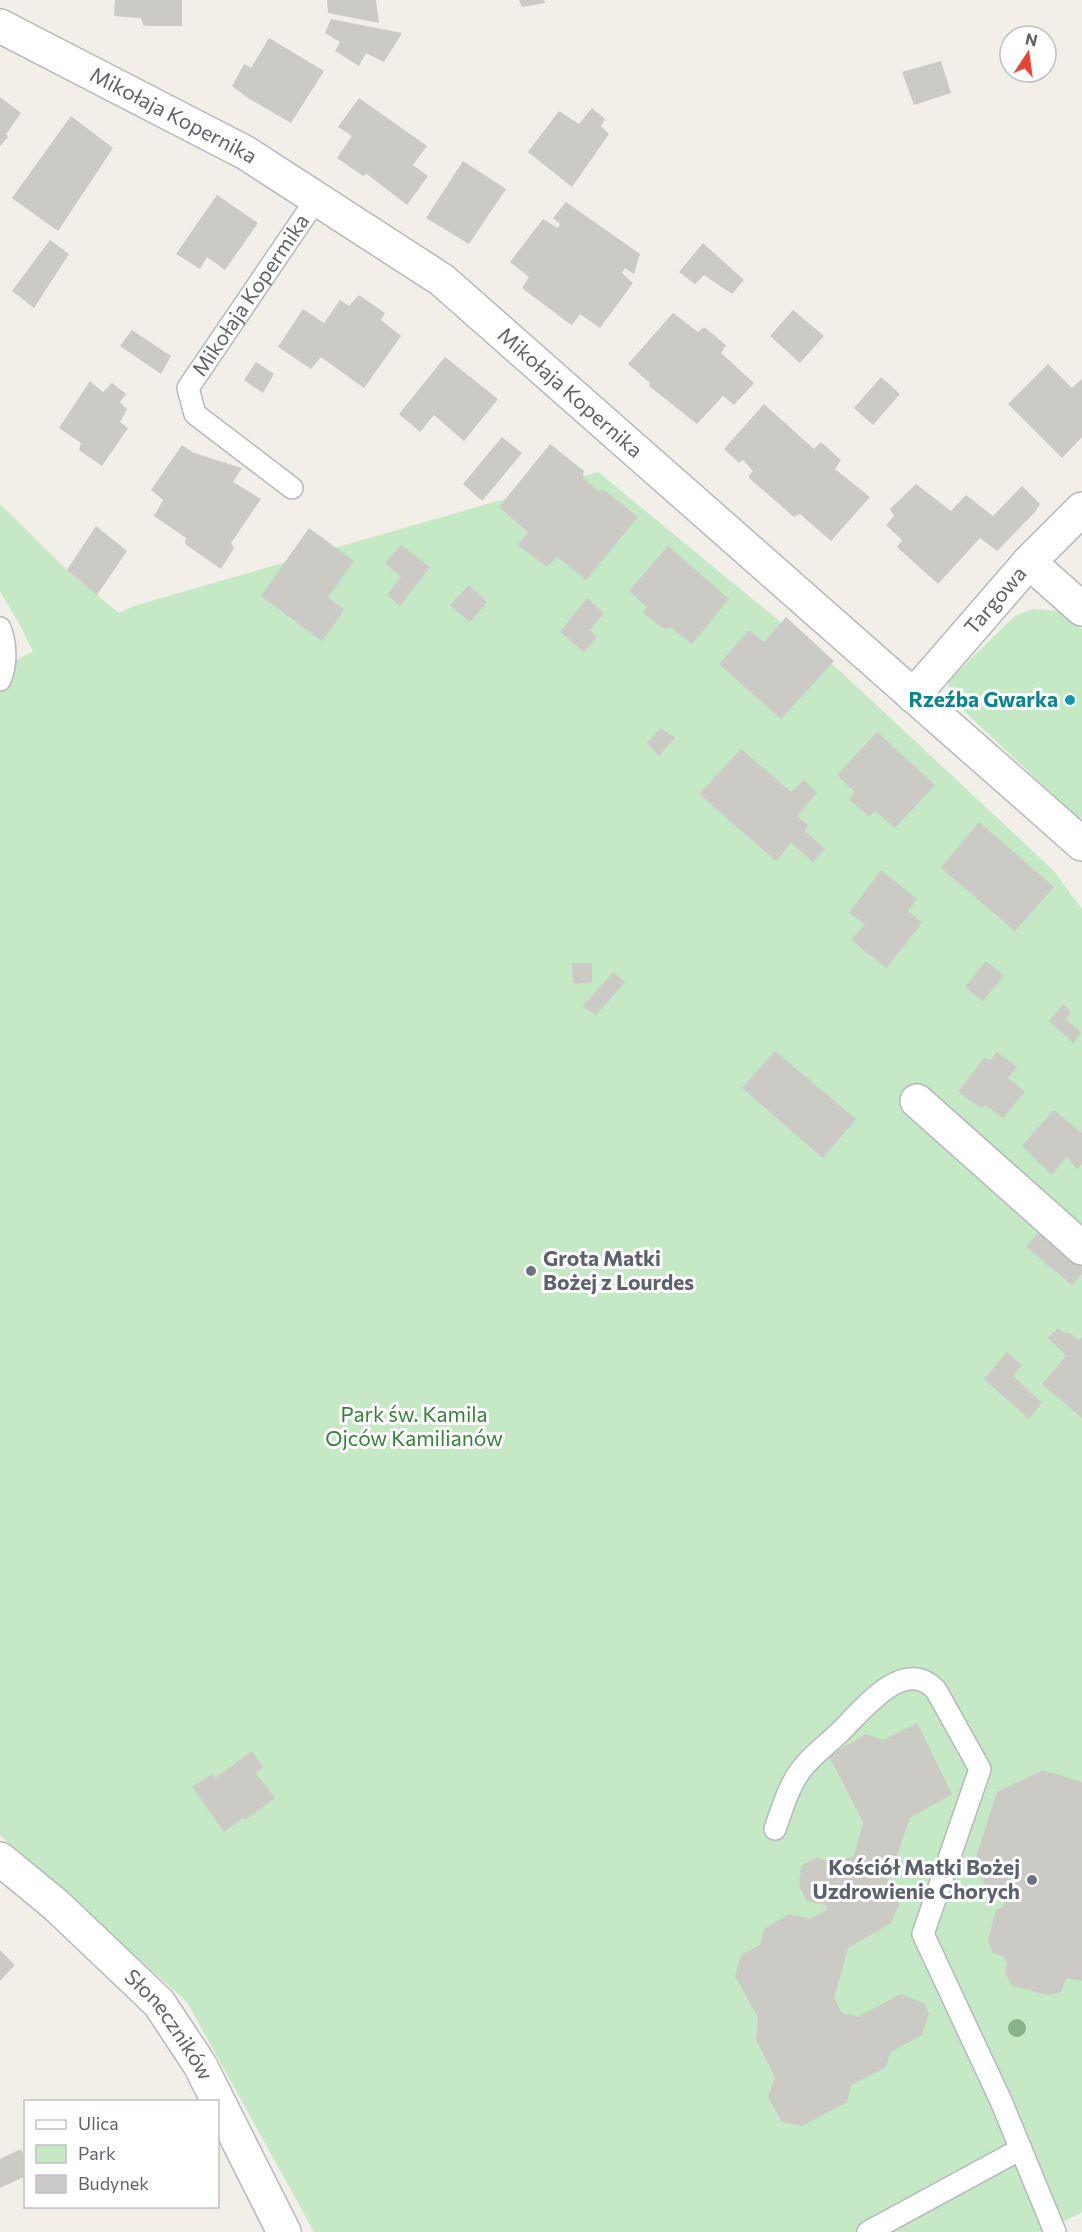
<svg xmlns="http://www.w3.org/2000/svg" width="1082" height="2232" font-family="Commissioner,sans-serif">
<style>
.green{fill:#c5e8c5}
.building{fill:#cccac5}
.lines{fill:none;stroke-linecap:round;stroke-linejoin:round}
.service-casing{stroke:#b5b8bc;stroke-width:24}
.minor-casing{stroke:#b5b8bc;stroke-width:36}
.service{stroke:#fff;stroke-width:21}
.minor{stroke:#fff;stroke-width:33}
.tree{fill:#89b387}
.culture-dot{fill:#0f9aa8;stroke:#fff;stroke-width:2}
.worship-dot{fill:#6b7280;stroke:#fff;stroke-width:2}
.labels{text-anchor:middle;stroke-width:6;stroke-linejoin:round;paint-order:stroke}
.street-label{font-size:21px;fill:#5f6368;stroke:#fff}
.culture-label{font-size:21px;font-weight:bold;fill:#0d838f;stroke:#fff;text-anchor:end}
.worship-label{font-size:21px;font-weight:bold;fill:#5b616d;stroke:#fff;text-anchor:start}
.park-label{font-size:21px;fill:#348238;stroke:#fff}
</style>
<rect width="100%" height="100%" fill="#f1efe8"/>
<g class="green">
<path d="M598,472L839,670L1053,870L1082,909V2212L1045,2232H314L187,2002L0,1835V667L33,652L21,627L0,591V504L67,570L119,613L134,606Z"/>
<path d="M1033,609L1060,611L1082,629V817L1079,819L948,696L949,680L1015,616Z"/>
</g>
<g class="building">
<path d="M115,0H182V26H147L143,25L141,18L114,16Z"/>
<path d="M327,0H376L379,23L328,13Z"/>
<path d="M519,0H544L545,3L522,7Z"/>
<path d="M331,19L402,33L384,62L366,53L359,66L335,51L340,42L325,33Z"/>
<path d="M269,38L324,71L291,123L248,98L232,86L244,64L251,68Z"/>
<path d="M941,61L951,93L914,105L902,72Z"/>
<path d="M0,97L21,113L6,134L8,137L0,146Z"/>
<path d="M359,98L427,146L413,165L428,176L407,205L367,174L363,176L337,158L352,136L338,127Z"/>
<path d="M592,108L605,119L601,126L609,134L572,187L528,152L559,111L579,124Z"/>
<path d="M71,116L113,148L58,231L12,198Z"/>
<path d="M463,161L506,189L469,244L426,218Z"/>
<path d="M217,195L258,223L225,270L207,257L200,269L176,254Z"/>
<path d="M566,202L640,254L634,274L625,268L622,273L633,283L600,328L580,314L572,325L570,324L522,288L529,277L510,262L543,219L558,228L560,224L553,218Z"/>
<path d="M50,240L69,254L34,308L12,291Z"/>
<path d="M703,243L744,280L732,294L704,275L695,284L679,272Z"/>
<path d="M359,295L385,313L381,320L401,336L364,388L321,357L311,369L278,347L303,309L324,323L340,300L349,306Z"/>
<path d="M793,310L824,336L800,363L770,336Z"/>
<path d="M673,313L698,332L704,327L726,345L721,353L754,383L734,405L723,396L697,424L649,386L650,383L628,364Z"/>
<path d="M132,330L171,356L161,374L120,346Z"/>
<path d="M445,357L498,399L464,441L434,415L420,432L399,414Z"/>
<path d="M256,362L274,374L263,393L244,380Z"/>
<path d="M1048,364L1071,387H1073L1082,379V437L1062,458L1008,404Z"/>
<path d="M881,377L900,394L873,425L854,408Z"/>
<path d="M90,381L103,392L112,383L126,394L120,402L127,409L120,422L128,428L102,466L79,450L81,443L59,428Z"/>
<path d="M764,404L814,449L821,442L841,460L835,469L870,497L831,541L800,514L794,517L749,478V476L753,471L743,460L739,463L724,449Z"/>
<path d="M502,437L522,453L483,500H481L463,484Z"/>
<path d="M550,444L584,471L583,477L599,492L603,489L638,517L586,580L557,557L547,567L518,545L528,532L499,507Z"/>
<path d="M182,445L194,453L242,468L233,482L261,499L231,543L234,548L221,569L185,544L186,538L154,516L163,500L151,490Z"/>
<path d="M916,484L951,511L966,495L993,516L1022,486L1040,504L1035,512L997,551L980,538L938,584L897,547L902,540L886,525L894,516L890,509Z"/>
<path d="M96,526L127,551L97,595L67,570Z"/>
<path d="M309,528L354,561L328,597L344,610L322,641L261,596Z"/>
<path d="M401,545L430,567L400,606L387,595L401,577L385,563Z"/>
<path d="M668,546L729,599L692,644L670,627L664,629L643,613L647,607L629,591Z"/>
<path d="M469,585L487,602L470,622L450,605Z"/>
<path d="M587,598L604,613L590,630L597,637L584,652L560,632Z"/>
<path d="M786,617L834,661L781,719L719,664L749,630L764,642Z"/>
<path d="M661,728L675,738L659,756L647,743Z"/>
<path d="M877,732L935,785L895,828L875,811L869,816L849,800L855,792L837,775Z"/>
<path d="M741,749L791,792L804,780L817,793L797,816L808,825L805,831L825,849L813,862L791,843L776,861L699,794Z"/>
<path d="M979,822L1054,887L1015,931L941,868Z"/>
<path d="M881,870L917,899L908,911L922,923L886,968L851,940L865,924L849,913Z"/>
<path d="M986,961L1004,976L983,1001L965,987Z"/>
<path d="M572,963H592V982L575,984L573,982Z"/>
<path d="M613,972L625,982L596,1015L583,1006Z"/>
<path d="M1063,1004L1071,1012L1066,1019L1081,1033L1073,1043L1049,1021Z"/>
<path d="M775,1051L856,1119L823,1158L742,1088Z"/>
<path d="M997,1052L1017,1067L1008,1078L1025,1092L1003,1118L985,1105L981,1108L958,1092L984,1058L990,1060Z"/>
<path d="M1054,1110L1082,1133V1164L1077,1169L1067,1157L1052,1175L1022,1146Z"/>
<path d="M1042,1228L1082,1263V1274L1072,1285L1026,1247Z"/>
<path d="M1058,1328L1065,1333L1068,1332L1079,1340L1082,1338V1418L1042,1384L1066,1356L1048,1338Z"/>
<path d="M1007,1352L1022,1365L1013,1376L1042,1403L1029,1419L984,1379Z"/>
<path d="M917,1723L952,1794L910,1818L887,1884L899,1904L891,1923L848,1948L834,1998L842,2013L858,2017L901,1994L924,2003L929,2013L922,2035L891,2052L885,2068L851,2085L847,2102L802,2126L782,2122L768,2097L775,2077L756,2040L758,2017L735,1976L741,1955L760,1945L764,1929L789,1914L810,1919L827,1910L826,1905L807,1901L799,1886L801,1866L817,1857L834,1863L854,1856L863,1822L829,1756L866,1734L883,1740Z"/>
<path d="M252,1751L263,1767L256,1773L275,1798L245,1820L244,1817L224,1832L192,1787L212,1774L215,1778Z"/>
<path d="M1043,1770L1082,1782V1981L1068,1978L1065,1981L1061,1992L1048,1995L1013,1986L1005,1974L1007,1963L1003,1956L993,1953L988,1940L996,1910L1003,1907L1005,1899L991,1896L974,1864L997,1792Z"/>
<path d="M0,1950L15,1965L0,1981Z"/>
<path d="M21,2149L26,2159V2176L0,2188V2159Z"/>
</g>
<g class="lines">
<defs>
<g id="service">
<path id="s1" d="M292,488L195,414L188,388L317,198"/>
<path d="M0,628C6,644 7,664 0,680"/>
<path d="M775,1829C782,1810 788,1787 801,1770C811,1756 828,1744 840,1732C863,1710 904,1655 936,1690L980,1769L923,1934L1001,2101L1055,2232"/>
<path d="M868,2232L1021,2149"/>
</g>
<g id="minor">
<path id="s2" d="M0,26L246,153L442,280L1082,844"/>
<path d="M1029,562L1082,609"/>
<path id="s3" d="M913,696L1029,562L1082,509"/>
<path d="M917,1101L1082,1248"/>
<path id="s4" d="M0,1859L56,1905L159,2003L200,2065L284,2232"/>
</g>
</defs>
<use href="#service" class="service-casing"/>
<use href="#minor" class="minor-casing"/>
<use href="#service" class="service"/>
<use href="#minor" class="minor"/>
</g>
<circle class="tree" cx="1017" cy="2028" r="9"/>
<circle class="culture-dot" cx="1070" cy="700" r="6"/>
<g class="worship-dot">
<circle cx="531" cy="1271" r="6"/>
<circle cx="1032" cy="1880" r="6"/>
</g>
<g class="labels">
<g class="street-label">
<text dy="7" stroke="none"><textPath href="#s2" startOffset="195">Mikołaja Kopernika</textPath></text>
<text dy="7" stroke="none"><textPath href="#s1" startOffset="261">Mikołaja Kopermika</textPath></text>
<text dy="7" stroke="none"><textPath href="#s2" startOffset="681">Mikołaja Kopernika</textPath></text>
<text dy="7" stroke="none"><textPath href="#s3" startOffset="126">Targowa</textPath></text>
<text dy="7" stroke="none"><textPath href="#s4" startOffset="238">Słoneczników</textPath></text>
</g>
<g class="culture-label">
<text x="1058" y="707">Rzeźba Gwarka</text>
</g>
<g class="worship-label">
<text x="543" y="1266">Grota Matki<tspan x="543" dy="24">Bożej z Lourdes</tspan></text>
<text x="1020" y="1875" text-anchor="end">Kościół Matki Bożej<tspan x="1020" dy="24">Uzdrowienie Chorych</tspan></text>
</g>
<g class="park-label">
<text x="414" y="1422">Park św. Kamila<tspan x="414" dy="24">Ojców Kamilianów</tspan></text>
</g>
</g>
<rect x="24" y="2100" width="195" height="108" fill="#ffffff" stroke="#bfc1c3" stroke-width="1.5"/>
<rect x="36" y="2120" width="30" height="9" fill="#ffffff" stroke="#bfc1c3" stroke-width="1.5"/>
<text x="78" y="2130" font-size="18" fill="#5f6368">Ulica</text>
<rect x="36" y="2145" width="30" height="18" fill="#c5e8c5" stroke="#bfc1c3" stroke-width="1.5"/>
<text x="78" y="2160" font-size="18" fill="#5f6368">Park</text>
<rect x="36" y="2175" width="30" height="18" fill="#cccac5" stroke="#bfc1c3" stroke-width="1.5"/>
<text x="78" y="2190" font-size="18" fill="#5f6368">Budynek</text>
<g transform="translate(1028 54) rotate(13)"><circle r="28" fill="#ffffff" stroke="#bfc1c3" stroke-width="1.5"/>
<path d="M0-4.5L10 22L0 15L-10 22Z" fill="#ea4335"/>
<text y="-9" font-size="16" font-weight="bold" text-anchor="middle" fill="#5f6368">N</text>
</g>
</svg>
